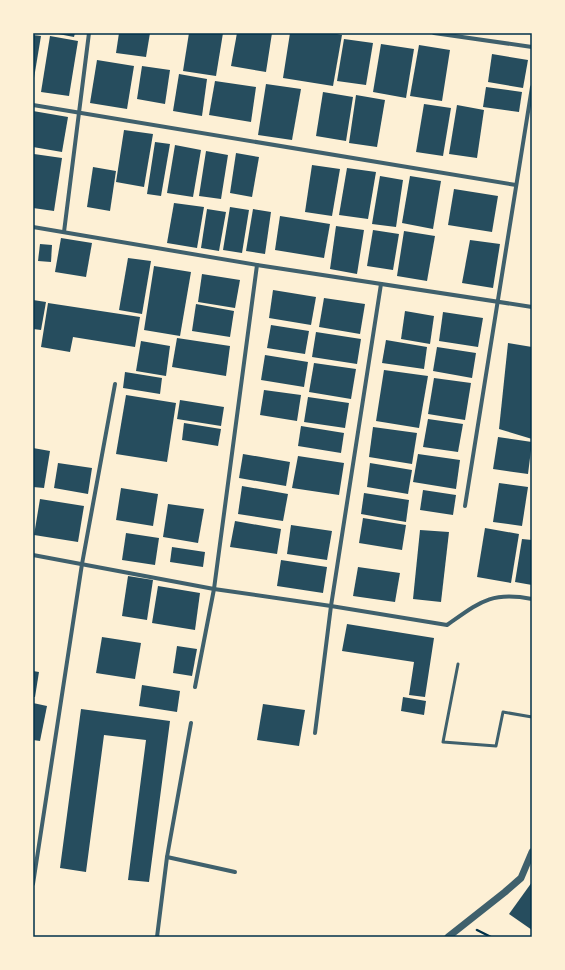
<svg xmlns="http://www.w3.org/2000/svg" width="565" height="970" font-family="Quicksand,sans-serif">
<style>
.building{fill:#264d5e}
.lines{fill:none;stroke-linecap:round;stroke-linejoin:round}
.path{stroke:#003049;stroke-width:2.5}
.service{stroke:#3f606c;stroke-width:3}
.minor{stroke:#3f606c;stroke-width:4}
.tertiary{stroke:#3f606c;stroke-width:7}
.neatline{fill:none;stroke:#003049;stroke-width:1.5}
</style>
<rect width="100%" height="100%" fill="#fdf0d5"/>
<g class="building">
<path d="M53,33H75L74,37Z"/>
<path d="M119,33H150L146,57L116,53Z"/>
<path d="M189,33H223L216,76L183,71Z"/>
<path d="M237,33H272L266,72L231,66Z"/>
<path d="M290,33H332L342,35L333,86L283,78Z"/>
<path d="M33,35L41,36L34,78H33Z"/>
<path d="M50,36L78,41L69,96L41,92Z"/>
<path d="M344,39L373,43L366,85L337,81Z"/>
<path d="M381,44L414,49L406,98L373,92Z"/>
<path d="M419,45L450,50L442,101L410,96Z"/>
<path d="M492,54L528,60L523,88L488,82Z"/>
<path d="M97,60L134,66L127,109L90,103Z"/>
<path d="M142,66L170,70L165,104L137,99Z"/>
<path d="M179,74L207,79L202,116L173,111Z"/>
<path d="M215,81L256,87L251,122L209,115Z"/>
<path d="M266,84L301,89L292,140L258,135Z"/>
<path d="M486,87L522,92L519,112L483,107Z"/>
<path d="M323,92L353,97L346,141L316,136Z"/>
<path d="M356,95L385,100L377,147L349,143Z"/>
<path d="M424,104L451,108L443,156L416,152Z"/>
<path d="M457,105L484,110L477,158L449,154Z"/>
<path d="M33,111L68,117L62,152L33,147Z"/>
<path d="M124,130L153,134L144,187L116,182Z"/>
<path d="M155,142L170,144L161,196L147,194Z"/>
<path d="M175,145L201,150L193,197L167,193Z"/>
<path d="M206,151L228,155L221,199L199,196Z"/>
<path d="M236,153L259,157L252,197L230,193Z"/>
<path d="M34,154L62,158L54,211L33,208V161Z"/>
<path d="M312,165L340,169L332,216L305,212Z"/>
<path d="M93,167L116,171L110,211L87,207Z"/>
<path d="M347,168L376,172L368,219L339,215Z"/>
<path d="M380,176L403,180L396,227L372,224Z"/>
<path d="M410,176L441,181L433,229L402,223Z"/>
<path d="M454,189L498,196L492,232L448,225Z"/>
<path d="M174,203L204,207L197,248L167,243Z"/>
<path d="M230,207L249,210L242,253L223,250Z"/>
<path d="M207,209L226,212L219,251L201,248Z"/>
<path d="M253,209L271,212L265,254L246,251Z"/>
<path d="M280,216L330,224L324,258L275,250Z"/>
<path d="M336,226L364,230L357,274L330,269Z"/>
<path d="M373,230L399,234L393,270L367,266Z"/>
<path d="M404,231L435,236L427,281L397,276Z"/>
<path d="M61,238L92,243L86,277L55,272Z"/>
<path d="M470,240L500,244L493,288L462,283Z"/>
<path d="M40,244L52,245L51,262L38,261Z"/>
<path d="M128,258L151,261L142,314L119,310Z"/>
<path d="M154,266L191,272L180,336L144,330Z"/>
<path d="M202,274L240,280L235,308L198,302Z"/>
<path d="M273,290L316,297L311,325L269,318Z"/>
<path d="M324,298L365,304L360,334L319,327Z"/>
<path d="M33,300L46,302L41,330L33,329Z"/>
<path d="M48,303L140,317L135,347L73,337L70,352L41,347Z"/>
<path d="M196,304L234,311L230,337L192,331Z"/>
<path d="M405,311L434,316L430,344L401,339Z"/>
<path d="M443,312L483,318L478,347L439,341Z"/>
<path d="M271,325L309,331L305,354L267,348Z"/>
<path d="M316,332L361,339L357,364L312,357Z"/>
<path d="M177,338L230,346L226,376L172,367Z"/>
<path d="M386,340L427,347L424,369L382,363Z"/>
<path d="M141,341L170,346L166,376L136,371Z"/>
<path d="M508,343L532,347V439L499,429Z"/>
<path d="M437,347L476,353L472,378L433,371Z"/>
<path d="M265,355L308,362L304,387L261,380Z"/>
<path d="M314,363L356,369L351,399L309,392Z"/>
<path d="M384,370L428,376L419,428L376,421Z"/>
<path d="M125,372L162,378L160,394L123,388Z"/>
<path d="M434,378L471,383L465,420L428,414Z"/>
<path d="M264,390L301,395L297,421L260,415Z"/>
<path d="M126,395L176,403L167,462L116,454Z"/>
<path d="M308,397L349,403L345,428L304,422Z"/>
<path d="M180,400L224,407L221,426L177,419Z"/>
<path d="M428,419L463,424L458,452L423,447Z"/>
<path d="M184,423L221,429L218,446L182,440Z"/>
<path d="M301,426L344,433L341,453L298,446Z"/>
<path d="M373,427L417,433L412,464L369,457Z"/>
<path d="M498,437L532,442L528,474L493,469Z"/>
<path d="M33,448L50,451L44,488L33,487Z"/>
<path d="M243,454L290,462L286,486L239,478Z"/>
<path d="M418,454L460,460L456,489L413,482Z"/>
<path d="M298,456L344,463L339,495L292,488Z"/>
<path d="M58,463L92,468L88,494L54,488Z"/>
<path d="M370,463L412,470L408,494L367,487Z"/>
<path d="M499,483L528,487L522,526L493,522Z"/>
<path d="M242,486L288,494L283,521L238,514Z"/>
<path d="M121,488L158,494L153,526L116,520Z"/>
<path d="M423,490L456,495L453,515L420,510Z"/>
<path d="M364,493L409,500L406,522L361,514Z"/>
<path d="M40,499L84,506L78,542L34,535Z"/>
<path d="M168,504L204,509L198,543L163,537Z"/>
<path d="M363,518L406,525L402,550L359,543Z"/>
<path d="M235,521L281,529L277,554L230,547Z"/>
<path d="M291,525L332,531L327,560L287,554Z"/>
<path d="M485,528L519,534L511,583L477,577Z"/>
<path d="M420,530L449,532L441,602L413,599Z"/>
<path d="M126,533L159,538L155,565L122,560Z"/>
<path d="M522,539L532,540V585L515,582Z"/>
<path d="M172,547L205,552L203,567L170,562Z"/>
<path d="M281,560L327,567L323,593L277,586Z"/>
<path d="M358,567L400,573L395,602L353,596Z"/>
<path d="M128,576L153,580L147,620L122,616Z"/>
<path d="M158,586L200,593L195,630L152,623Z"/>
<path d="M347,624L434,638L425,697L409,695L414,662L342,651Z"/>
<path d="M102,637L141,643L135,679L96,673Z"/>
<path d="M177,646L197,649L192,676L173,673Z"/>
<path d="M33,671L39,672L35,697H33Z"/>
<path d="M142,685L180,691L177,712L139,706Z"/>
<path d="M403,697L426,701L424,715L401,711Z"/>
<path d="M33,703L47,706L40,741L33,740Z"/>
<path d="M263,704L305,710L299,746L257,740Z"/>
<path d="M81,709L170,721L149,882L128,880L146,740L104,735L86,872L60,868Z"/>
<path d="M532,882V930L509,914Z"/>
</g>
<g class="lines">
<path class="path" d="M477,930L491,937"/>
<path class="service" d="M458,664L443,742L496,746L503,712L532,717"/>
<g class="minor">
<path d="M434,33L532,47"/>
<path d="M33,105L516,185"/>
<path d="M33,227L257,265L532,307"/>
<path d="M64,232L89,33"/>
<path d="M465,506L532,87"/>
<path d="M33,555L214,589L331,606L447,625C480,602 491,591 532,599"/>
<path d="M195,687L214,589L257,265"/>
<path d="M315,733L331,606L381,284"/>
<path d="M167,857L235,872"/>
<path d="M33,884L82,564L115,384"/>
<path d="M157,937L167,857L191,723"/>
</g>
<path class="tertiary" d="M448,937L505,892L521,878L532,852"/>
</g>
<rect width="565" height="970" fill="none" stroke="#fdf0d5" stroke-width="68"/>
<rect x="34" y="34" width="497" height="902" class="neatline"/>
</svg>
